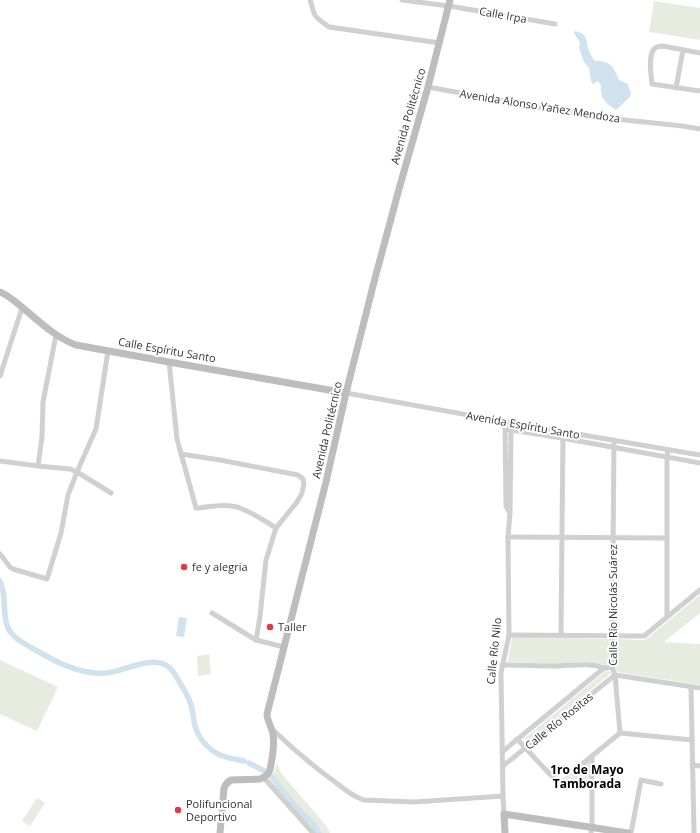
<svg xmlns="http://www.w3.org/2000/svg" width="700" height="833" font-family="'Open Sans',sans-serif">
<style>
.green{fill:#e6ecdf}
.water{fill:#cfe2ee}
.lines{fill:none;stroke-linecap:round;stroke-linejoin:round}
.canal{stroke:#cfe2ee;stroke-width:5.5}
.minor{stroke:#d0d0d0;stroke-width:5}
.secondary{stroke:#bdbdbd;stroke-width:7}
.poi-dot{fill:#e63946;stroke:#fff;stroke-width:1.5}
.labels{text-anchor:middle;stroke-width:4;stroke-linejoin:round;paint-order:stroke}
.street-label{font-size:11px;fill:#333;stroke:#fff}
.poi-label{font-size:11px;fill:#333;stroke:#fff;text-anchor:start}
.neighbourhood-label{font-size:12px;font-weight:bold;fill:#000;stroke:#fff}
</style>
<rect width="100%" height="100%" fill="#fff"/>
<g class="green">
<path d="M654,1L700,8V40L649,32Z"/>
<path d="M700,595V613L664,642L700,644V685L617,672L615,667V639L645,640Z"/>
<path d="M512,637L609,639V662L606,665L585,662L556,664L508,662Z"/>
<path d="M209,654L211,674L198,676L197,656Z"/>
<path d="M0,660L58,687L37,731L0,714Z"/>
<path d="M607,670L611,673L528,742L525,738Z"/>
<path d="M590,760V778L589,779L584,780L560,781L578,765L579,767Z"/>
<path d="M277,763L281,773L318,816L326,826L330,833H315L269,780L274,773Z"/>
<path d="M37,798L45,803L30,826L22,821Z"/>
</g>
<g class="water">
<path d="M575,31C590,34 585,43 590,53C591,56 593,58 595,61C611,61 613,66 619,80L628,84L631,93L630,97L616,110C606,103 600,99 601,85L598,81L593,84L591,81L589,68L584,62L579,48L580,43L574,33Z"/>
<path d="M179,617L187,618L184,637L176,636Z"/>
</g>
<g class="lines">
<g class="canal">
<path d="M0,581C8,596 0,621 12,634C17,640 25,644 32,648C54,661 79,675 106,673C124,672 153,653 170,668C174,672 177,678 180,683C184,690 188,696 190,702C193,710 193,718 195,726C199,739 208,749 220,755C228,758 236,760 244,761"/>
<path d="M249,763L266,772"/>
<path d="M271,776L294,805L313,824L319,833"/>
</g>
<g class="minor">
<path d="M310,0C312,4 312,9 314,13C316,19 324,23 329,27L440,43"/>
<path d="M402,0L449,6L555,24"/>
<path d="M700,53L663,46C660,46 657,46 654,49C648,56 651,75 652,84L700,91"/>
<path d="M428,87L586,116L683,126L700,129"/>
<path d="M676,88L683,50"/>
<path d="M169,362L177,439L196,508C210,507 227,503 240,508C253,513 265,521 276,528"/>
<path d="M0,376L22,308"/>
<path d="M346,393L513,423L700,455"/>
<path d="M505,422L506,506L509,512"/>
<path d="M505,429L562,438L700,463"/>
<path d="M614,440L612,667L615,675L620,733"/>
<path d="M181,454L220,460L298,475L303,479L304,484L302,493L297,502L276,528L266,560L262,597L260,617L256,640"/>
<path d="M0,461L38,466L70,469L77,472L111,493"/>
<path d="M38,466L42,437L43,402L56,335"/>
<path d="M508,537L667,538"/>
<path d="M0,554L10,567L13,569L47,579L61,533L68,495L77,472L96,429L108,351"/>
<path d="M212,613L256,640L284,647"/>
<path d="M667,617V457L668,450"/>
<path d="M509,635L644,636L700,590"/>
<path d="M561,635L563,432"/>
<path d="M502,665C520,665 538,666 555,666C572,666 588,662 604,668"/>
<path d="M615,675L700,688"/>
<path d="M691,687L694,833"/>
<path d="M273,730C293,749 313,766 335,782C344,789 353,797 364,800L414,802L503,796"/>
<path d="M620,733L692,740"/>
<path d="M517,739L559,784L592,783"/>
<path d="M502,752L604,668L612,667"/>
<path d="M581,765L620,733"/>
<path d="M692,765L700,766"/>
<path d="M503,766L615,675"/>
<path d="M264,778L313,833"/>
<path d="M504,814L503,796L501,673L509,635L508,537L510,513L511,430L513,423"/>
<path d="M591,833L592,828V756"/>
<path d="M631,833L641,780L661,784"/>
</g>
<g class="secondary">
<path d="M0,292C8,295 16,302 23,308C40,322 55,337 76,345L169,362L346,393"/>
<path d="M220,833L224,788C226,784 227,782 231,780L260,779C265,777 268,775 270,770C272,759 275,746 273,735C272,727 267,721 267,714L326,482L346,393L374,282L399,189L428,87L450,0"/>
<path d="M505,833L504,814L628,833"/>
</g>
</g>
<g class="poi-dot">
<circle cx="184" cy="567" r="4"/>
<circle cx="270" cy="627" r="4"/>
<circle cx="178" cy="810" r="4"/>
</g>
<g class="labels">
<g class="street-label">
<text transform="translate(503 15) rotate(10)" y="4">Calle Irpa</text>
<text transform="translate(540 106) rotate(9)" y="4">Avenida Alonso Yañez Mendoza</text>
<text transform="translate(408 116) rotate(-74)" y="4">Avenida Politécnico</text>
<text transform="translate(167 350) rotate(10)" y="4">Calle Espíritu Santo</text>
<text transform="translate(523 425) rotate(10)" y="4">Avenida Espíritu Santo</text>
<text transform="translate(327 430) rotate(-77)" y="4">Avenida Politécnico</text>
<text transform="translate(613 605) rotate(-90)" y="4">Calle Río Nicolás Suárez</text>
<text transform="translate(494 651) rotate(-84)" y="4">Calle Río Nilo</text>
<text transform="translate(559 721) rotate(-39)" y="4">Calle Río Rositas</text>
</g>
<g class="poi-label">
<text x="192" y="571">fe y alegria</text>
<text x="278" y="631">Taller</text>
<text x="186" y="808">Polifuncional<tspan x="186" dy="13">Deportivo</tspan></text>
</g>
<g class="neighbourhood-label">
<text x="587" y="774">1ro de Mayo<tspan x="587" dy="14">Tamborada</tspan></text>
</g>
</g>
</svg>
